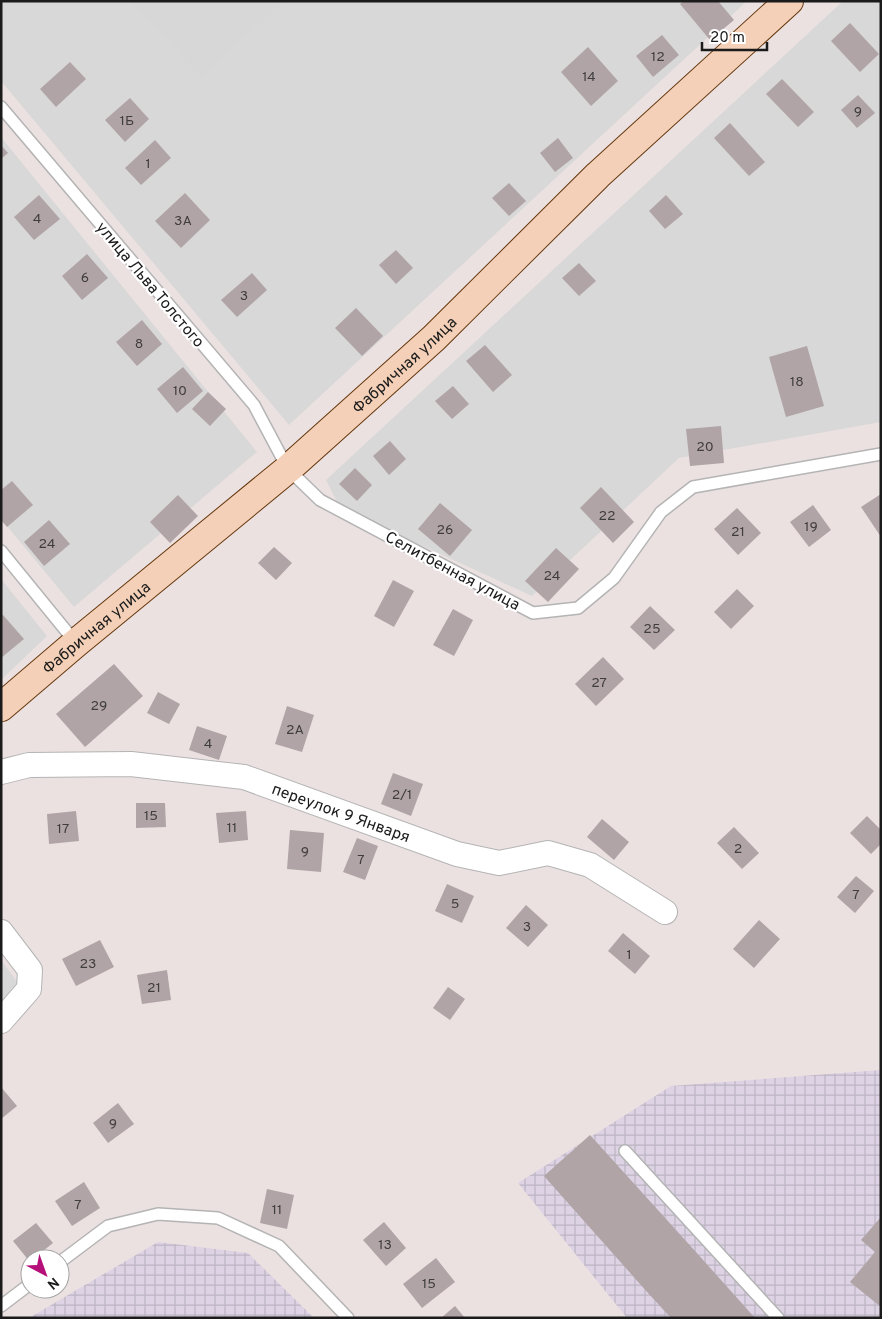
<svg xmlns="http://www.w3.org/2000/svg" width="882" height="1319" font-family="Overpass,sans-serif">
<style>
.residential{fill:#d9d8d8}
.industrial{fill:url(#industrial-grid)}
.parking{fill:#d7d7d7}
.building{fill:#b0a4a6}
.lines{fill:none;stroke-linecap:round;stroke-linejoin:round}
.lane-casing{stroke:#b4b4b4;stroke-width:14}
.street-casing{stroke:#b4b4b4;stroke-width:26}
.secondary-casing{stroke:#66370d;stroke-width:30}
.lane{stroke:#fff;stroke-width:11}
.street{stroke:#fff;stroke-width:24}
.secondary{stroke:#f3d0b7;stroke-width:28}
.labels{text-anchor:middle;stroke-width:4.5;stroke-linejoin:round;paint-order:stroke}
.number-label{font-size:14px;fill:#403d3e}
.street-label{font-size:16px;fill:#1b1b1b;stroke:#fff}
</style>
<defs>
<pattern id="industrial-grid" width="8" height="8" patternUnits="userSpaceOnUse" patternTransform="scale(1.25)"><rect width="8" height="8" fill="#ddd3e4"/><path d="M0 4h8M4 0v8" fill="none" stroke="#bdb5c3"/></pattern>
</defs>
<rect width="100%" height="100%" fill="#ece1e1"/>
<g class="residential">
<path d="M1,1H747L289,425L1,81Z"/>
<path d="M843,1H881V422L679,458L532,596L340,508L326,480Z"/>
<path d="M1,137L257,452L74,607L1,519Z"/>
<path d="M1,579L47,636L1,680Z"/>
<path d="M1,960L21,987L1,1006Z"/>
</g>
<g class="industrial">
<path d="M881,1070V1318H627L518,1183L671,1086Z"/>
<path d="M158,1242L248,1253L314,1318H29Z"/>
</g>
<path class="parking" d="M131,1H284L201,77Z"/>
<g class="building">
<path d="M684,1H718L734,20L710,40L680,4Z"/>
<path d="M850,23L879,54L860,72L831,41Z"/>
<path d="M662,35L679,55L653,77L636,56Z"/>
<path d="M588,47L618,81L591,106L561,72Z"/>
<path d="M70,62L86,79L56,107L40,89Z"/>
<path d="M782,79L814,112L798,127L766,94Z"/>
<path d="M858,95L875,113L857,128L841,110Z"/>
<path d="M130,98L149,119L125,142L105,120Z"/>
<path d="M730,123L765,162L749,176L714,138Z"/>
<path d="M558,138L573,158L555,172L540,153Z"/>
<path d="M155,140L171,158L141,185L125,168Z"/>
<path d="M1,145L8,153L1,159Z"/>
<path d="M509,183L526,201L509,216L492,198Z"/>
<path d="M185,193L210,220L181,248L155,221Z"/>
<path d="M39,195L60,219L34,240L14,217Z"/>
<path d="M666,195L683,214L665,229L649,211Z"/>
<path d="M396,250L413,268L396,284L379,265Z"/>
<path d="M87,254L108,278L82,300L62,276Z"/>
<path d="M579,263L596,281L579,296L562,278Z"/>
<path d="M252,273L267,290L237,317L221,300Z"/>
<path d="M356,308L383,336L362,356L335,328Z"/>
<path d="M142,320L162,344L137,366L116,342Z"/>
<path d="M485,345L512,375L493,392L466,361Z"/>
<path d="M807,346L824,406L786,417L769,357Z"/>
<path d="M183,367L203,391L177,413L157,389Z"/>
<path d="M453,386L469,404L452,419L435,401Z"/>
<path d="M208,392L226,409L210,426L192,409Z"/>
<path d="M721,426L724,463L690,466L686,429Z"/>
<path d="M390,441L406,459L389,475L373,456Z"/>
<path d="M355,468L372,485L357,501L339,484Z"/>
<path d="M12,481L33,505L7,527L1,520V490Z"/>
<path d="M601,487L634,522L613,543L580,508Z"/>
<path d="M881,494V537L861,507Z"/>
<path d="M178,495L198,516L170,543L150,522Z"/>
<path d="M440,503L472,530L450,556L418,529Z"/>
<path d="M813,505L831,530L809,547L790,522Z"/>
<path d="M737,508L761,533L738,555L714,529Z"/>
<path d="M49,520L70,544L44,566L24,542Z"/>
<path d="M274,547L292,563L276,580L258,563Z"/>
<path d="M556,548L579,569L548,602L525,581Z"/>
<path d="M393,580L414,591L394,627L374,616Z"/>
<path d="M737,589L754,606L731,629L714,612Z"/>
<path d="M650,606L675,630L654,650L630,627Z"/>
<path d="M453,609L473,620L454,656L433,645Z"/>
<path d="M3,615L24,639L1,658V616Z"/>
<path d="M603,657L624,679L596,706L575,684Z"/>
<path d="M114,664L143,696L85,747L56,714Z"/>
<path d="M158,692L180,704L169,724L147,713Z"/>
<path d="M287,706L314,715L302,752L275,744Z"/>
<path d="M197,726L227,736L219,760L189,750Z"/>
<path d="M393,773L423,784L411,816L381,804Z"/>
<path d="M136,803H165L166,827L136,828Z"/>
<path d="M76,811L79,841L49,844L47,814Z"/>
<path d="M246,811L248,840L219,843L216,813Z"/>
<path d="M867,816L881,830V844L871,854L850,833Z"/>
<path d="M602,819L629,842L614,860L587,837Z"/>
<path d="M734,827L759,853L742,869L717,843Z"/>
<path d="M290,830L324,833L321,872L287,869Z"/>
<path d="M357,838L378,846L365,880L343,872Z"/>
<path d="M856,876L874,891L855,913L837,897Z"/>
<path d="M447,884L474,896L462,923L435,911Z"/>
<path d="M526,905L548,925L528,947L506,928Z"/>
<path d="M759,920L780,939L754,968L733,949Z"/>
<path d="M623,933L650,956L635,974L608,951Z"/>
<path d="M100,940L114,967L76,986L62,959Z"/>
<path d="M167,970L171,1000L142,1004L137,975Z"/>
<path d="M448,987L465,999L450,1020L433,1008Z"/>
<path d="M1,1087L17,1106L1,1119Z"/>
<path d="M118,1103L134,1124L108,1143L93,1123Z"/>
<path d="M590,1135L695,1251L755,1318H671L648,1293L544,1176Z"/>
<path d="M84,1182L100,1208L72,1226L55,1201Z"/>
<path d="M267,1189L294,1195L287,1229L260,1223Z"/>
<path d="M881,1217V1307L850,1282L875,1252L861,1240Z"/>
<path d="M384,1222L406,1248L386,1266L363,1240Z"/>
<path d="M36,1223L53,1243L33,1259H30V1262L13,1241Z"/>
<path d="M436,1258L455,1282L422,1308L403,1284Z"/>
<path d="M455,1306L465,1318H441Z"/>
</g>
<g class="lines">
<defs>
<g id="lane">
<path d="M1,107L254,405L288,469L320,500L533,613L578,608L614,578L661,512L693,487L881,454"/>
<path d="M1,551L76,643"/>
<path d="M625,1151L778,1318"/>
<path d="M60,1262L108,1226L158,1214L218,1218L279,1246L348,1318"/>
<path d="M1,1306L30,1284"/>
</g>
<g id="street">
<path id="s1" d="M1,772L29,765L131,764L244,777L457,854L499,863L548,853L590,865L665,912"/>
<path d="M1,932L30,970L29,989L1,1021"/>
</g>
<g id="secondary">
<path id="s2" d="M1,707L76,643L288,469L434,338L598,175L789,1"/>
</g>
</defs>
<use href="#lane" class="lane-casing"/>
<use href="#street" class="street-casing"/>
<use href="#secondary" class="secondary-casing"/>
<use href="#lane" class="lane"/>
<use href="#street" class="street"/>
<use href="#secondary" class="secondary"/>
</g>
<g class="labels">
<g class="number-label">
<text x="658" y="61">12</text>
<text x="589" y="81">14</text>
<text x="858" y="116">9</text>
<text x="127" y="125">1Б</text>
<text x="148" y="168">1</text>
<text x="37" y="223">4</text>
<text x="183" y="225">3А</text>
<text x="85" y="282">6</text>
<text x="244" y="300">3</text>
<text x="139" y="348">8</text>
<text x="797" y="386">18</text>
<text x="180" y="395">10</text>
<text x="705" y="451">20</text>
<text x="607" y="520">22</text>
<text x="811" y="531">19</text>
<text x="445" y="534">26</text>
<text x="738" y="536">21</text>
<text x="47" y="548">24</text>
<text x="552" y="580">24</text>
<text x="652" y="633">25</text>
<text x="599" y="687">27</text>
<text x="99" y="710">29</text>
<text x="295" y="734">2А</text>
<text x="208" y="748">4</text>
<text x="402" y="799">2/1</text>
<text x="151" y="820">15</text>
<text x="232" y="832">11</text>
<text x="63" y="833">17</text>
<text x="738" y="853">2</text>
<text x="305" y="856">9</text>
<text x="361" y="864">7</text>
<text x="856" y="899">7</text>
<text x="455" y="908">5</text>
<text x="527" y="931">3</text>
<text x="629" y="959">1</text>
<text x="88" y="968">23</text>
<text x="154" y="992">21</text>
<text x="113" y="1128">9</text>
<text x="78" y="1209">7</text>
<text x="277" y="1214">11</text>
<text x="385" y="1249">13</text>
<text x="429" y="1288">15</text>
</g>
<g class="street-label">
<text transform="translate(151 284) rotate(50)" y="6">улица Льва Толстого</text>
<text dy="6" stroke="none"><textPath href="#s2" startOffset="529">Фабричная улица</textPath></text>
<text transform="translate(453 570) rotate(28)" y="6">Селитбенная улица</text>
<text dy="6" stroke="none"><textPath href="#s2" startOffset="124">Фабричная улица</textPath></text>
<text dy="6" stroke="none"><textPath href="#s1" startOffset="348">переулок 9 Января</textPath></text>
</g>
</g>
<rect width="882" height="1319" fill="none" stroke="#1b1b1b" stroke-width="5"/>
<g transform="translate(45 1274) rotate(139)"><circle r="24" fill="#ffffff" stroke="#a4a4a4"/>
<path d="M0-4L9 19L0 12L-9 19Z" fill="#b5107a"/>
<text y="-8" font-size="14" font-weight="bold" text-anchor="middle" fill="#1b1b1b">N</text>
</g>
<path d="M702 42v8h65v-8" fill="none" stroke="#1b1b1b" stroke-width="2.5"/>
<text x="710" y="42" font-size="15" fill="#1b1b1b" stroke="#ffffff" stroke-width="4" paint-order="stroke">20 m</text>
</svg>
